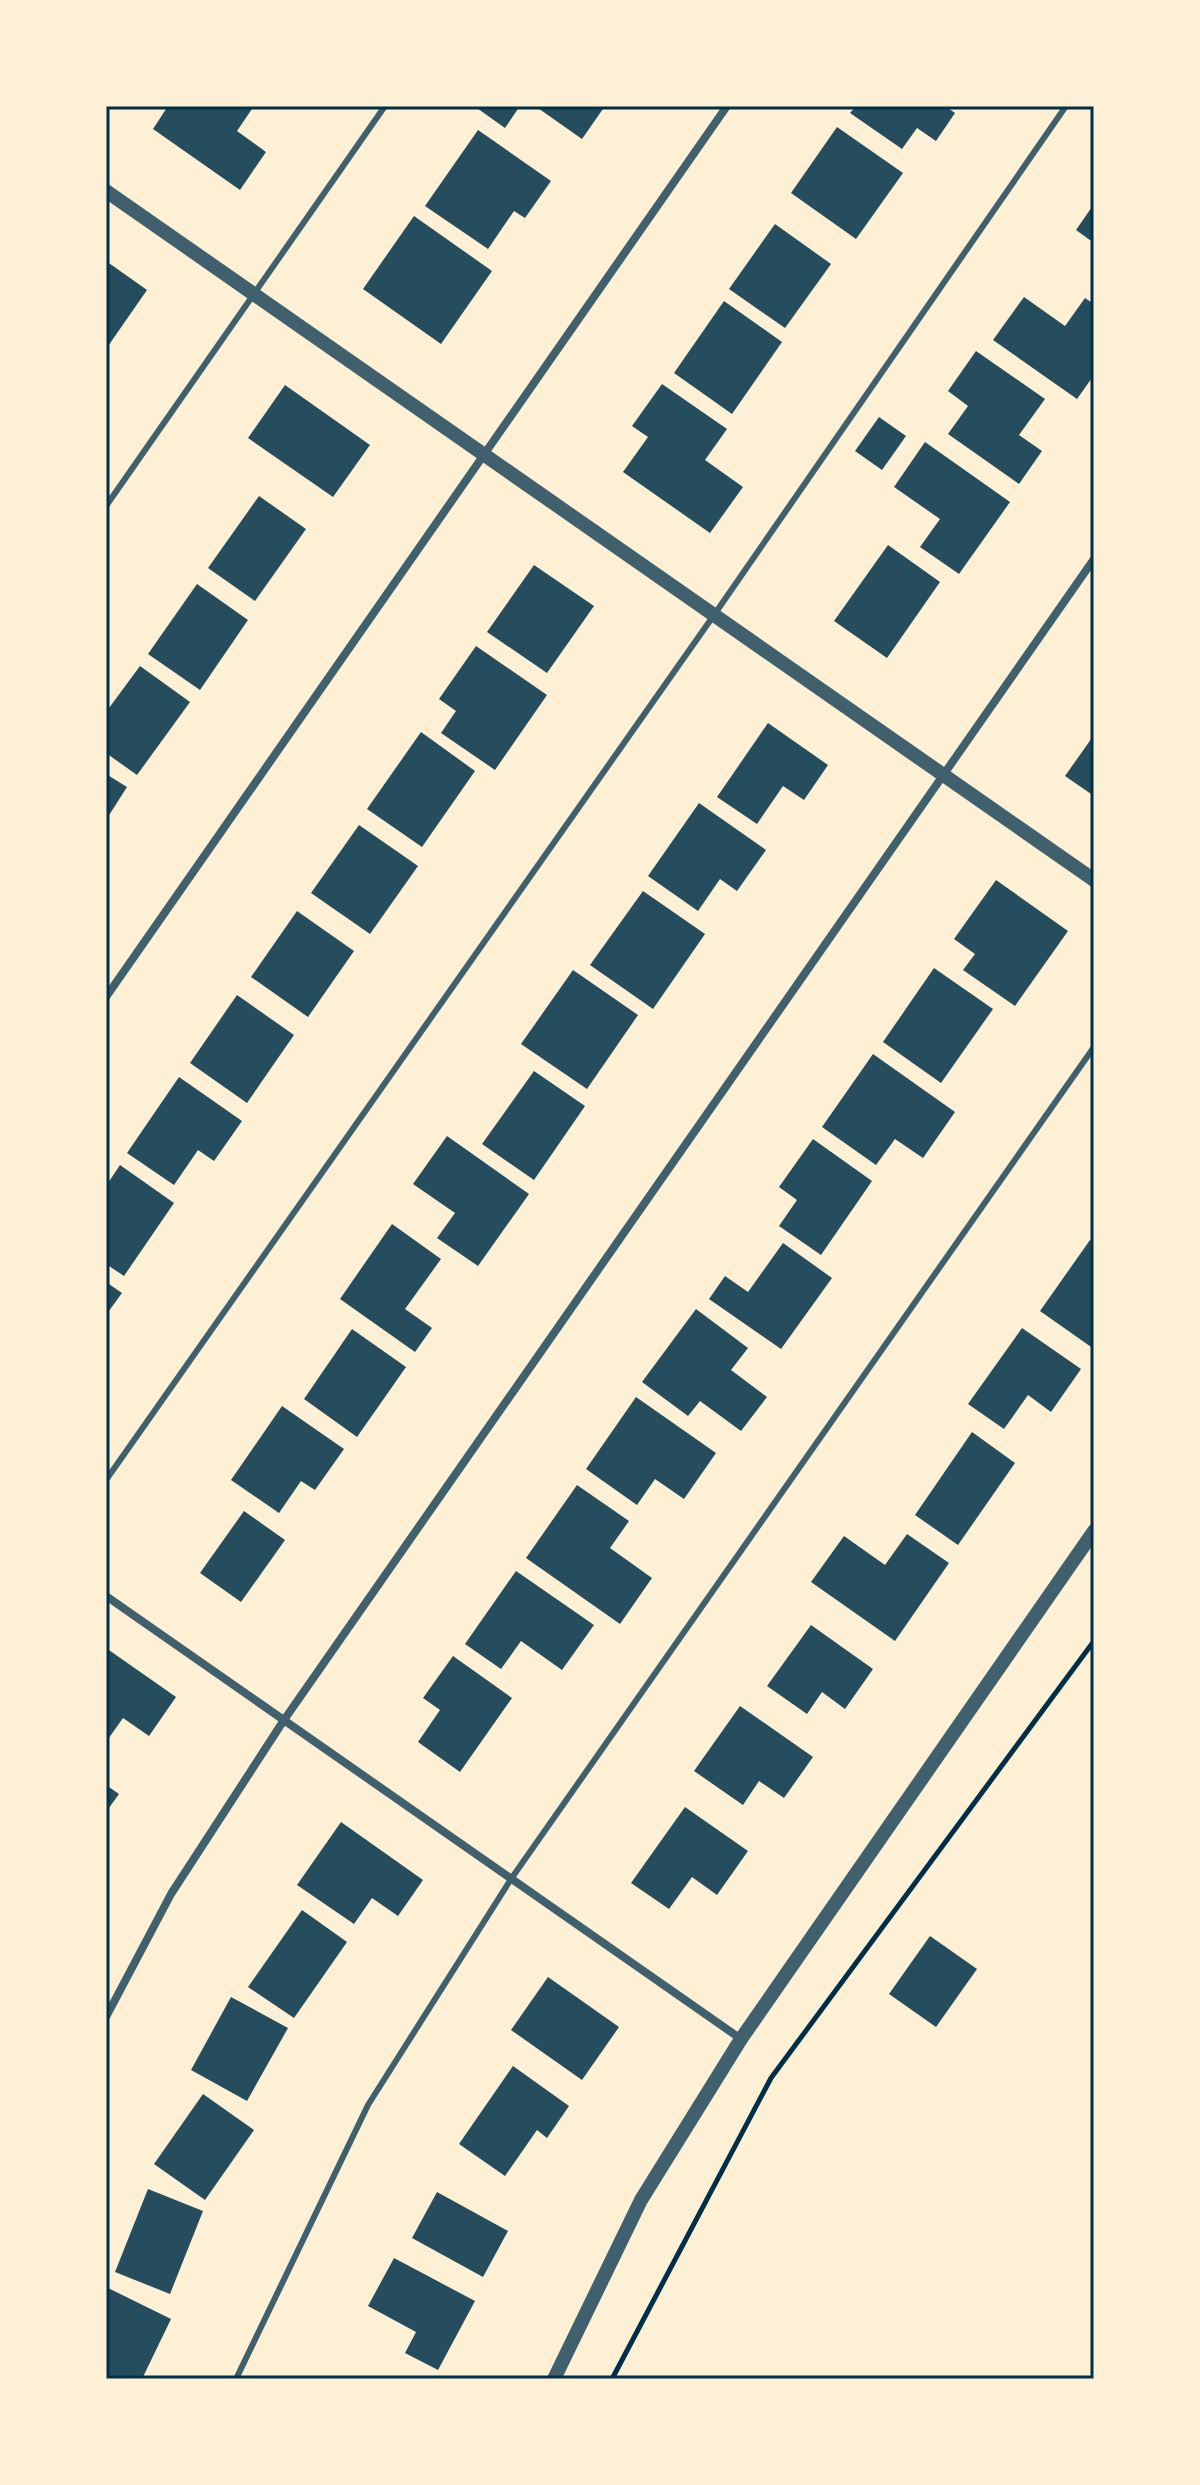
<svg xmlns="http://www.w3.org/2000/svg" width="1200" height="2485" font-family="'Public Sans',sans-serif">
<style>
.building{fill:#264d5e}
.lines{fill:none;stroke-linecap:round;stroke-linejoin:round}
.path{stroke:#003049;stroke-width:5}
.service{stroke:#3f606c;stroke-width:6}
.minor{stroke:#3f606c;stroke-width:8}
.tertiary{stroke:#3f606c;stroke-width:14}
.neatline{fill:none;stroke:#003049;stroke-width:3}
</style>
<rect width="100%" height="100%" fill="#fdf0d5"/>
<g class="building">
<path d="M168,106H254L237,131L266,152L240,190L153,129Z"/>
<path d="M474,106H520L505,128Z"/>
<path d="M535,106H605L582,139Z"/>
<path d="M856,106H945L955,113L936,141L917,128L902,149L850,113Z"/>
<path d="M837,127L903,173L856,239L791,193Z"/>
<path d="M478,130L551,181L525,218L514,211L488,249L425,206Z"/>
<path d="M1094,204V243L1076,230Z"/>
<path d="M414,216L492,271L441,344L363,289Z"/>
<path d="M775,224L831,264L785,328L729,289Z"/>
<path d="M106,261L147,290L106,349Z"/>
<path d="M1024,297L1065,326L1085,298L1094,304V375L1077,399L993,340Z"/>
<path d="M724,301L782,342L732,414L674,373Z"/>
<path d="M976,351L1045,399L1019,435L1042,451L1019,484L948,434L968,406L948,391Z"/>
<path d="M662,384L727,429L705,460L743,487L710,533L623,472L648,437L632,426Z"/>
<path d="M285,385L370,445L333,497L248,438Z"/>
<path d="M879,417L906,436L882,470L855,451Z"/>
<path d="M925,442L1010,502L959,574L920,547L940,519L894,487Z"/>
<path d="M259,496L306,529L255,601L208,568Z"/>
<path d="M888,545L940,582L887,658L834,621Z"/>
<path d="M534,565L594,606L547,673L487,632Z"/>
<path d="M197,584L248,620L200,690L148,654Z"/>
<path d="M476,646L547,695L495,770L441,733L456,711L439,699Z"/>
<path d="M140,666L190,702L137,775L106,753V706L109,708Z"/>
<path d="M768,723L828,765L804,800L783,786L757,824L717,797Z"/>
<path d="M421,732L475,771L422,847L367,809Z"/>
<path d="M1094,735V796L1065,776Z"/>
<path d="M106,774L127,787L106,820Z"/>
<path d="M699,803L766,850L737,891L720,879L698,911L648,876Z"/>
<path d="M359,825L418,866L370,934L311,893Z"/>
<path d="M996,880L1068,931L1015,1006L963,970L975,954L954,939Z"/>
<path d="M643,891L705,934L653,1009L590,965Z"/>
<path d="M297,911L354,951L308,1017L251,977Z"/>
<path d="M934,968L993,1009L941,1083L883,1042Z"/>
<path d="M573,970L638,1015L587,1089L521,1044Z"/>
<path d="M237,995L294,1035L247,1103L190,1063Z"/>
<path d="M873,1054L955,1112L923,1158L895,1139L876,1165L822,1127Z"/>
<path d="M534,1071L585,1106L534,1180L482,1144Z"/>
<path d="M179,1077L242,1121L214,1161L198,1150L174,1185L127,1153Z"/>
<path d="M447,1136L529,1194L478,1266L437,1238L455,1213L413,1184Z"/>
<path d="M813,1139L872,1181L821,1255L779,1226L797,1200L779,1187Z"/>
<path d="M120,1165L174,1203L124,1276L106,1264V1186Z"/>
<path d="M392,1224L441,1259L405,1309L432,1328L415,1352L340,1299Z"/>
<path d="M1090,1240L1094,1242V1349L1040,1311Z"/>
<path d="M783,1243L832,1278L781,1349L709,1299L725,1276L748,1292Z"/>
<path d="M106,1282L122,1293L106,1315Z"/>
<path d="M696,1309L748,1348L731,1370L767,1397L741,1431L700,1401L688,1416L642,1382Z"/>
<path d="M1022,1328L1081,1369L1051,1412L1028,1395L1004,1429L968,1404Z"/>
<path d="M352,1329L406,1367L357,1437L304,1399Z"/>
<path d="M636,1397L716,1453L684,1499L655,1479L637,1505L586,1469Z"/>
<path d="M282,1406L344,1449L315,1490L301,1481L279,1513L231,1480Z"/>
<path d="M972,1432L1015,1463L958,1545L915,1515Z"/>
<path d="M577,1485L629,1521L610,1548L652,1578L620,1624L526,1558Z"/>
<path d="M244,1511L285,1540L241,1602L200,1573Z"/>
<path d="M907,1534L949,1563L895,1641L811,1582L844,1536L885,1565Z"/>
<path d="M516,1571L594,1625L562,1670L521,1641L501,1669L465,1644Z"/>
<path d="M811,1625L873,1669L845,1709L822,1692L807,1714L767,1686Z"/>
<path d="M106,1648L176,1697L149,1736L123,1718L106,1742Z"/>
<path d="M453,1656L512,1698L460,1772L418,1742L440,1710L423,1698Z"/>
<path d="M740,1706L813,1757L784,1798L759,1781L743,1805L694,1771Z"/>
<path d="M106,1785L119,1794L106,1812Z"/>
<path d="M685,1807L748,1851L717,1895L692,1877L669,1909L631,1883Z"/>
<path d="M341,1822L423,1880L398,1916L372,1898L354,1924L297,1885Z"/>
<path d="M302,1910L347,1942L294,2018L248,1987Z"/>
<path d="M930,1936L977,1969L936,2027L889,1994Z"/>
<path d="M548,1977L619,2027L582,2080L511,2030Z"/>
<path d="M231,1997L288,2028L247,2101L191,2070Z"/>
<path d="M513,2066L569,2106L547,2138L537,2130L505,2176L459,2144Z"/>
<path d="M203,2094L254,2130L205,2200L154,2164Z"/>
<path d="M148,2189L203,2211L170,2294L115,2272Z"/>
<path d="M437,2192L508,2231L483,2277L412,2238Z"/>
<path d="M394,2258L475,2301L438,2370L405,2353L416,2332L368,2306Z"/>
<path d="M106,2287L171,2319L142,2379H106Z"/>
</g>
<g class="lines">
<path class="path" d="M612,2379L771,2078L1094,1641"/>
<g class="service">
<path d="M106,506L385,106"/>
<path d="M106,1480L714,615L1066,106"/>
<path d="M236,2379L368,2105L511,1879L1094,1047"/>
</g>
<g class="minor">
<path d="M106,997L727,106"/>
<path d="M106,1596L741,2039"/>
<path d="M106,2017L171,1894L284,1720L1094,559"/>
</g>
<g class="tertiary">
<path d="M106,191L1094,880"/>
<path d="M554,2379L641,2200L741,2039L1094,1531"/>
</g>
</g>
<rect width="1200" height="2485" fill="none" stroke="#fdf0d5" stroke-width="216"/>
<rect x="108" y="108" width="984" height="2269" class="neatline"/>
</svg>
